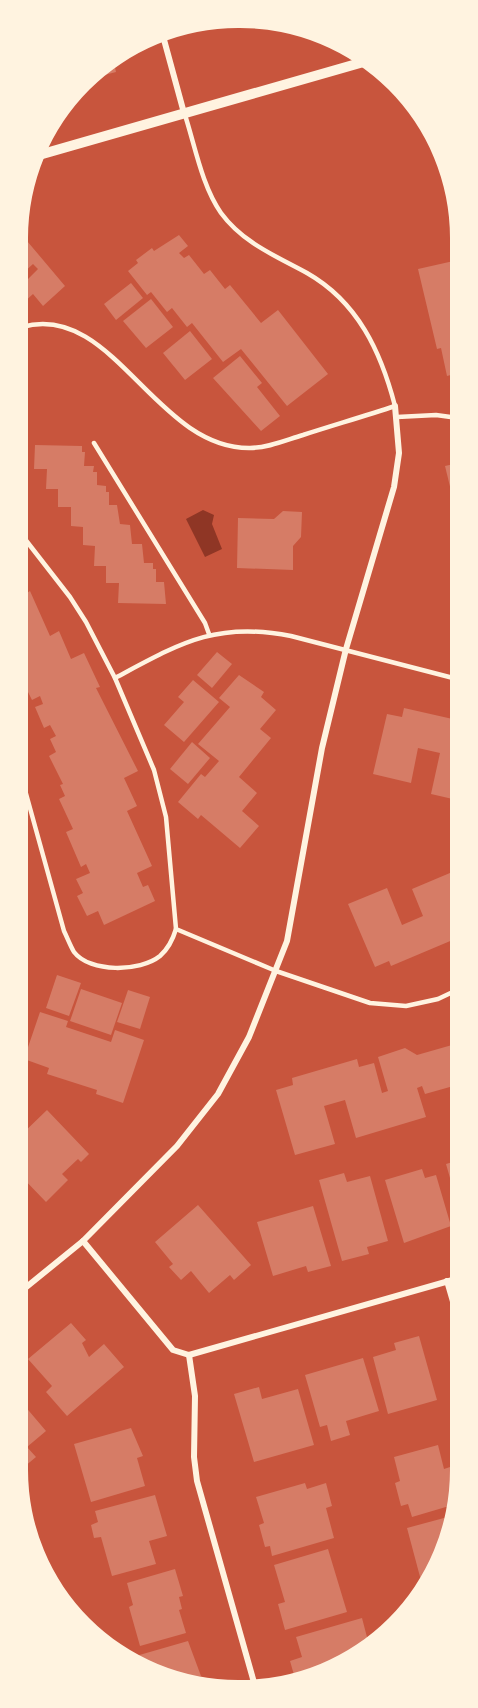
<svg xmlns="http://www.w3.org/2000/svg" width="478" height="1708" font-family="Montserrat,sans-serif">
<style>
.water{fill:#8f3625}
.building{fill:#d67c66}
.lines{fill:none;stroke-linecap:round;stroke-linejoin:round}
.service{stroke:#fff3e0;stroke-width:4.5}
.minor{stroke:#fff3e0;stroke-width:6}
.tertiary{stroke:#fff3e0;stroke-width:10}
</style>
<rect width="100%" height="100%" fill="#c8553d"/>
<path class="water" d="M203,510L214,515L212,524L222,549L205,557L186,519Z"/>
<g class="building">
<path d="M113,59L116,72L93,78Z"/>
<path d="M22,235L65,286L43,306L33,294L22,304V276L26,281L38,269L33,264L22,274Z"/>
<path d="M179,235L188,246L179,253L184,258L189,255L204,274L210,270L225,289L230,285L261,323L278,310L328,374L287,406L241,349L223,362L192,323L187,327L172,308L167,312L151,292L147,295L128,271L138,263L136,260L152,248L154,251Z"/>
<path d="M458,260V373L447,376L441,348L437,349L418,269Z"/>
<path d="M131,283L143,298L116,320L104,304Z"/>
<path d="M151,299L173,327L146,348L123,321Z"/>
<path d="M190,331L212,359L185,380L163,353Z"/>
<path d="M240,356L262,383L257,387L280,416L261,431L213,378Z"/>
<path d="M35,445L82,446V452H85L84,466H94L93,472H97V485L106,486V492H109V505H117L120,524L130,525L132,544H142L144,563H153V569H156V582H164L166,604L118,603L119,583H106V566H94L95,546L83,545V527L71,526V507H58V489H46L47,469H34Z"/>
<path d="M458,463V502L454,503L445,466Z"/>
<path d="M283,511L302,512L301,537L293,546V570L237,568L238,518L274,519Z"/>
<path d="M21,579L27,593L30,591L50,636L59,631L71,659L84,653L100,687L96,688L138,771L124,778L137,806L127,811L152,866L137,873L143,887L148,885L155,901L104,925L98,911L87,916L77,896L83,893L76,879L90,873L86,864L81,867L66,832L73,829L59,799L65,796L60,785L63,784L49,756L56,752L50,739L56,736L50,725L44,728L35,707L43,704L40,696L32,700L25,686L21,688Z"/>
<path d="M217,652L232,664L212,688L197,675Z"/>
<path d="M239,675L264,692L261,697L276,710L260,729L271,738L239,777L257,793L242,811L259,826L240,848L201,815L198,819L178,802L201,774L205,777L219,761L198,744L230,707L219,698Z"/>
<path d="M193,680L219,702L184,742L164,725L184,702L178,697Z"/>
<path d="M404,708L457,720V800L431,794L440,753L418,748L411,783L373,774L387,714L402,717Z"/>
<path d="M192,742L210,758L188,784L170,769Z"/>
<path d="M457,870V932L453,934L455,939L391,966L389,961L375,967L348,904L387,888L402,925L423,916L412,889Z"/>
<path d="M57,975L81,983L69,1016L46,1008Z"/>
<path d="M81,989L122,1003L111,1035L70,1021Z"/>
<path d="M128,990L150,997L140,1029L117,1022Z"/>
<path d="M40,1012L68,1021L66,1027L111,1042L115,1030L144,1040L123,1103L96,1094L97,1090L47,1074L49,1068L24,1059Z"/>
<path d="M452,1045L457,1062V1085L425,1094L422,1086L417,1088L426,1117L356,1138L345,1100L324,1106L335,1144L295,1155L276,1090L293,1085L292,1078L357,1059L359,1067L374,1063L382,1093L388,1091L378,1057L405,1048L417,1055Z"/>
<path d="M47,1110L89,1154L81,1162L78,1159L62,1174L68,1180L46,1202L19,1174V1137Z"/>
<path d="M456,1161V1199L446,1164Z"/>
<path d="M422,1169L425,1178L436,1175L451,1226L404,1243L385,1180Z"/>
<path d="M344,1173L347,1182L370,1176L388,1241L367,1247L369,1254L342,1261L319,1180Z"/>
<path d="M198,1205L251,1265L234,1280L230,1275L209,1293L191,1271L181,1280L169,1267L173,1264L155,1242Z"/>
<path d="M313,1206L331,1266L308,1272L306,1266L273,1276L257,1222Z"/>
<path d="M71,1323L86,1340L82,1343L89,1357L104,1344L124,1367L67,1416L46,1392L52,1386L28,1359Z"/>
<path d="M419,1336L437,1400L388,1414L373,1357L396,1350L394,1343Z"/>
<path d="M363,1358L379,1411L346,1421L350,1435L331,1441L327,1425L320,1427L305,1375Z"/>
<path d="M259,1387L262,1399L298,1389L314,1445L254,1462L234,1394Z"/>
<path d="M18,1398L46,1431L27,1447L36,1457L24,1467L18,1460Z"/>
<path d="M131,1428L143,1456L137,1458L145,1486L91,1502L74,1444Z"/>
<path d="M438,1445L444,1469L453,1466L456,1504L412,1517L408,1504L401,1506L395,1483L400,1481L394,1457Z"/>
<path d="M305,1483L307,1489L326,1483L332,1506L326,1508L334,1538L272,1556L270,1546L265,1547L259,1525L264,1523L256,1497Z"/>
<path d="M155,1495L167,1536L149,1541L156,1564L112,1576L101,1537L94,1538L91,1525L98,1522L95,1511Z"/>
<path d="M455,1515L430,1580L423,1588L407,1528Z"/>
<path d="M328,1549L347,1612L285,1630L278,1604L285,1602L274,1565Z"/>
<path d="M175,1569L183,1596L179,1597L182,1609L179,1610L186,1633L140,1646L129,1607L133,1605L127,1583Z"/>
<path d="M362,1618L368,1641L375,1639L374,1644L300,1681L298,1674L294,1675L290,1661L302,1657L296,1637Z"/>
<path d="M188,1641L201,1676L196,1677L197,1682L142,1667L129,1658Z"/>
</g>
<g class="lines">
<g class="service">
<path d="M22,327C113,301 155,449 250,448C268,448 286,440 303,435C334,425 365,416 395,406C381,352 358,302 307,273C276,256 243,243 221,213C202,186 195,146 185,115"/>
<path d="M397,417L436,415L458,418"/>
<path d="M94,443L205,623L209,634"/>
<path d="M21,534L70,597L86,622L115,678L154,770L166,817L176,929L276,971L370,1003L406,1006L438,999L457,990"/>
<path d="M115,678C179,644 215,621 291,636L457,679"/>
<path d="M20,772L64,931C67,937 70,945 74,952C90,973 140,972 160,956C168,949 173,939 176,929"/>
</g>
<g class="minor">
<path d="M163,36L184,113"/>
<path d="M83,1241L173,1350L189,1355L456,1279"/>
<path d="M447,1281L456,1312"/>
<path d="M19,1293L83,1241L177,1146L218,1094L249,1037L287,941L322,748L346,649L394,487L399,453L395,406"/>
<path d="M189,1355L195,1396L194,1457L197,1481L255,1686"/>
</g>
<path class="tertiary" d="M39,155L367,61"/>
</g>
<path d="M0 0H478V1708H0ZM238 28H240A210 210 0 0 1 450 238V1470A210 210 0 0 1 240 1680H238A210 210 0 0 1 28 1470V238A210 210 0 0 1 238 28Z" fill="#fff3e0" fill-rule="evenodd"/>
</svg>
